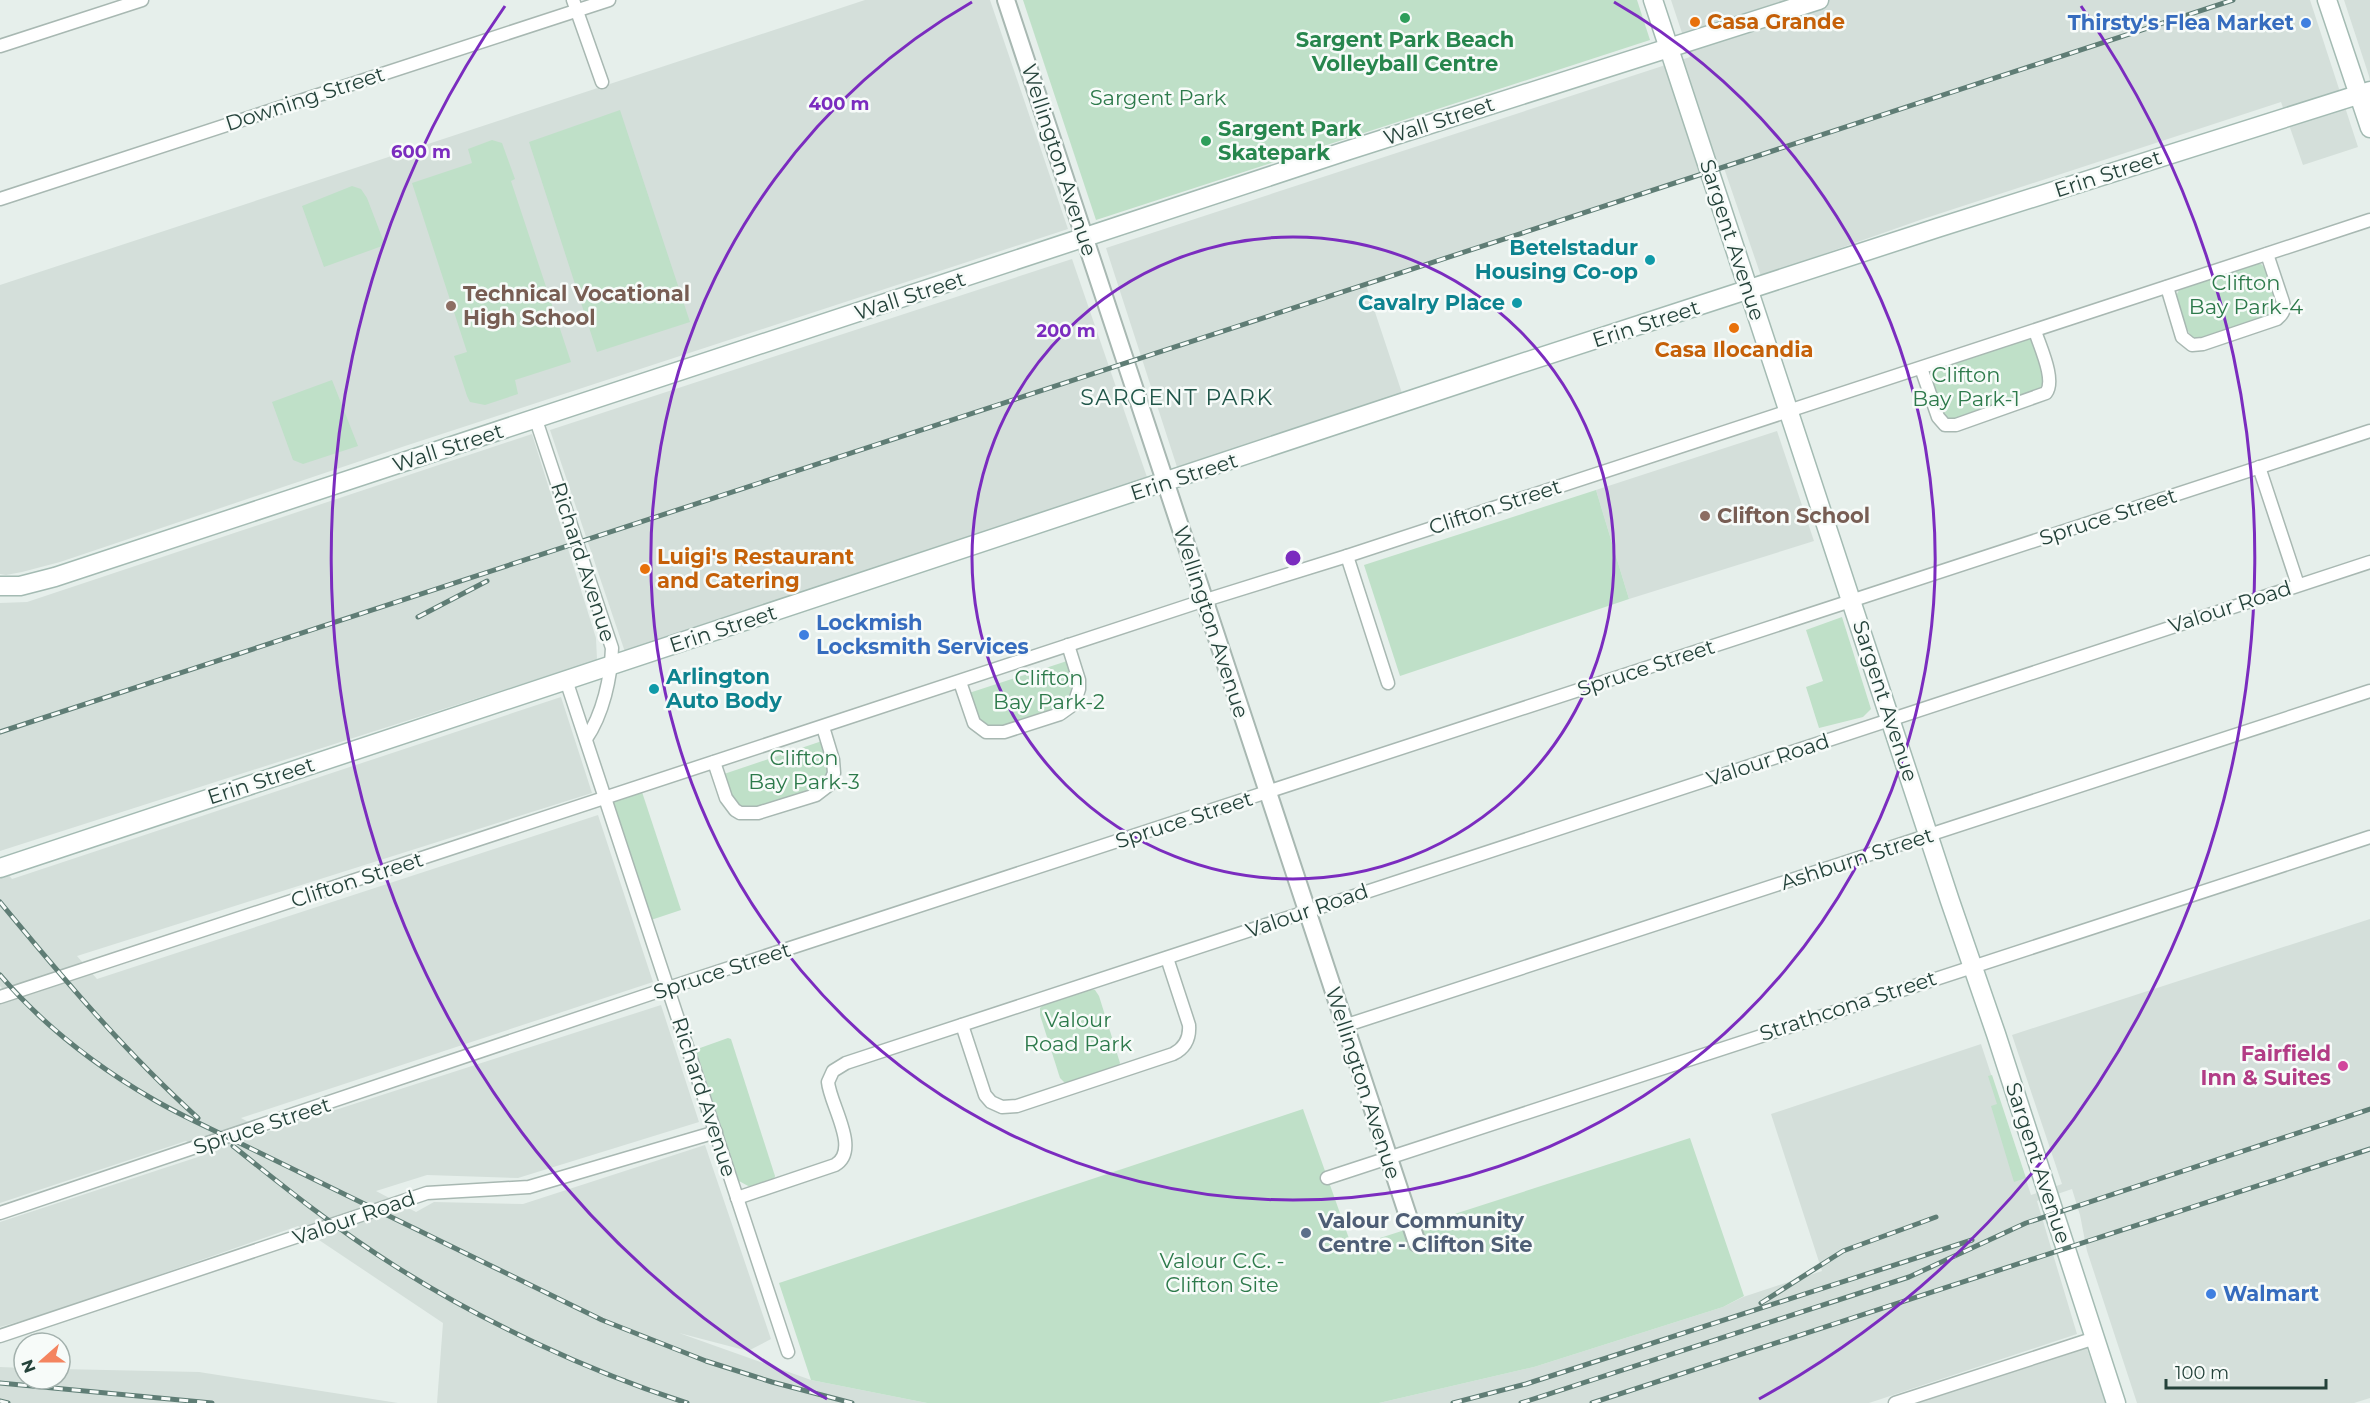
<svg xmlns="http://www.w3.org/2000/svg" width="2370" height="1403" font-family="Montserrat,sans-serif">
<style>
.built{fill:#d4dfda}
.green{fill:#bfe0c8}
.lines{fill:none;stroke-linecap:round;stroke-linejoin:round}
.minor-casing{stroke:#a8b8b2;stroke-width:15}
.tertiary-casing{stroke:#a8b8b2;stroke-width:20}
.secondary-casing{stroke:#a4bbb3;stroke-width:21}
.minor{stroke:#fff;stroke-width:12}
.tertiary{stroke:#fff;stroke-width:16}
.secondary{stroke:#fff;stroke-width:18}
.rail-casing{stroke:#5f7d75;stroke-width:5}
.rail{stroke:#f7fbf9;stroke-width:3;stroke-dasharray:9;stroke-linecap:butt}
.ring{fill:none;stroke:#7b2cbf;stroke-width:3}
.leisure-dot{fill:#2e9e5b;stroke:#f7fbf9;stroke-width:2}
.food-dot{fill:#e8710a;stroke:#f7fbf9;stroke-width:2}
.shop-dot{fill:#3f7fe0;stroke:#f7fbf9;stroke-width:2}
.culture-dot{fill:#0f9aa8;stroke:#f7fbf9;stroke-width:2}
.education-dot{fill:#8d6e63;stroke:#f7fbf9;stroke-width:2}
.hotel-dot{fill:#d1479c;stroke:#f7fbf9;stroke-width:2}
.service-dot{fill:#5c6f8a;stroke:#f7fbf9;stroke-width:2}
.labels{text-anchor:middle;stroke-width:5;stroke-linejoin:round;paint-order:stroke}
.food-label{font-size:21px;font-weight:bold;fill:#c56008;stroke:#f7fbf9;text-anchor:start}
.shop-label{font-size:21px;font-weight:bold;fill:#366cbe;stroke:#f7fbf9;text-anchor:start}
.leisure-label{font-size:21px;font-weight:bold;fill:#27864d;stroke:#f7fbf9}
.park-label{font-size:21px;fill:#2d7a4b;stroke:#f7fbf9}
.street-label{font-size:21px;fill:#24423a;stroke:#f7fbf9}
.culture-label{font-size:21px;font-weight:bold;fill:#0d838f;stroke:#f7fbf9;text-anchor:end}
.education-label{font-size:21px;font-weight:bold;fill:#785e54;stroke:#f7fbf9;text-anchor:start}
.hotel-label{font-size:21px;font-weight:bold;fill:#b23c85;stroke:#f7fbf9;text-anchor:end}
.service-label{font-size:21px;font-weight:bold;fill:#4e5e75;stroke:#f7fbf9;text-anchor:start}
.neighbourhood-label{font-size:22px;letter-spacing:1.5px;fill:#1f5548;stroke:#f7fbf9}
.centre{fill:#7b2cbf;stroke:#f7fbf9;stroke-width:3}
.ring-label{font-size:18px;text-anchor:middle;font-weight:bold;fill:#7b2cbf;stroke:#f7fbf9;stroke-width:5;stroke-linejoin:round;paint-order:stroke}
</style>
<rect width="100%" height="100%" fill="#e6efeb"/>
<g class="built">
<path d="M865,0H990L1068,229L405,446L60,562L22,572L6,575L0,574V285Z"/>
<path d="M1671,0H2310L2358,147L2303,165L2281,102L1920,220L1761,276L1724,168L1366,285L1402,393L1177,467L1106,248L1690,57Z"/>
<path d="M2344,0H2370V81L2369,76Z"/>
<path d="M1072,259L1148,480L625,652L550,430Z"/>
<path d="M1777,431L1814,541L1629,599L1596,490Z"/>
<path d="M532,434L596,638L597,660L0,851V603L27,602Z"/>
<path d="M561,697L592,793L77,956L97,979L598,815L653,982L241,1118L267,1132L661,1005L699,1122L518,1178L427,1175L376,1191L416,1212L434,1202L523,1204L705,1145L771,1339L748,1351L679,1333L811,1380L927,1403H437L443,1323L298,1226L56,1311L0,1327V1222L204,1155L186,1141L0,1203V1004L13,1000L0,986V865L12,879Z"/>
<path d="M2370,919V1398L2354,1403H2137L2087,1251L2080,1215L2072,1189L2037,1201L2077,1334L1869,1403H1379L1534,1367L1723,1307L1743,1297L1822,1271L1771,1114L1981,1044L2031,1195L2062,1184L2012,1035Z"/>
<path d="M2086,1346L2106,1403H1916Z"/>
<path d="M0,1367L24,1368V1379H60V1369L199,1372L398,1403H0Z"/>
</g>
<g class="green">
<path d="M1023,0H1637L1650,40L1096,220Z"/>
<path d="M620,110L690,322L597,352L529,142Z"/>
<path d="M492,140L502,143L515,179L511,181L571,362L515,380L518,394L485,405L470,402L467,396L454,356L467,352L412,183L472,163L468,149Z"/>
<path d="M352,186L361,189L367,198L385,245L324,267L302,206Z"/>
<path d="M2253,264H2261C2271,273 2279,296 2278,310L2270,316L2201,339H2194C2187,333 2174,303 2177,294C2178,291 2180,289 2183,287Z"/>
<path d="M2026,338L2032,340L2046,381L2042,388L1957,420L1949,419L1942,415L1931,382L1932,374L1937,367Z"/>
<path d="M332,380L358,446L303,464L293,460L272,402Z"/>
<path d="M1596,490L1629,599L1400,676L1364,565Z"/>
<path d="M1842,617L1871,709L1863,717L1819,728L1806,687L1823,681L1806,630Z"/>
<path d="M1067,661L1075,686L1072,698L1063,708L1002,728L990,727L978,717L969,693Z"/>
<path d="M822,741C826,754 833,769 824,781C815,794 749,815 737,804C729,796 727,784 724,774Z"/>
<path d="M642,792L681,910L651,920L613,802Z"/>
<path d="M1090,989L1095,990L1099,996L1120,1063L1118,1067L1066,1084L1060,1078L1040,1015V1008L1044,1004Z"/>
<path d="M728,1038L731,1039L775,1176L774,1179L750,1187L739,1181L697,1053L700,1048Z"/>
<path d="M1992,1075L2026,1178L2014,1182L1991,1106L1997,1104L1988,1076Z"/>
<path d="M1303,1109L1352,1247L1690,1138L1744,1296L1723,1307L1534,1367L1379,1403H927L811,1380L779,1283Z"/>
</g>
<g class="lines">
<defs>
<g id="minor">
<path d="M573,0L602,82"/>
<path d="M0,46L142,0"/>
<path d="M0,199L609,0"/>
<path d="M2167,287L2182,337L2192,345L2203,344L2277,319C2283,314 2285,310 2283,302L2267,254"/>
<path d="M1921,368L1938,417L1945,425H1956L2046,393C2056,380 2040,347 2035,331"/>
<path d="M536,420L612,648C611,678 603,714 586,739"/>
<path d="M2259,467L2298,585"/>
<path d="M1347,556L1388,683"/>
<path d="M566,680L788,1352"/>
<path d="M960,682L974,723L986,732H1004L1060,714L1074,704L1079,689V680L1068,645"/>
<path d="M714,762L726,798L735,810L740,813H758L816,795L829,785L834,773L833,760L823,727"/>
<path d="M0,997L1193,604L1347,556L2370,220"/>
<path d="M962,1025L985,1095L991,1102L1002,1107L1017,1106L1173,1054C1185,1048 1190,1038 1189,1025L1167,958"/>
<path d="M1344,1026L2370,691"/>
<path d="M1327,1178L2370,837"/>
<path d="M737,1198L835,1165C861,1150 830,1105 828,1082L833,1071L846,1063L2370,562"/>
<path d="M0,1213L668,988L2370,431"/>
<path d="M0,1336L427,1193L529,1187L716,1132"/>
<path d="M1895,1403L2095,1338"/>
</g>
<path id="tertiary" d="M1006,0L1417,1243"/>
<g id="secondary">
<path d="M1653,0L1950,901L1996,1034L2116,1403"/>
<path d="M2327,0L2370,128"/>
<path d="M0,586H20L55,577L1346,151L1819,0"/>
<path d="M0,868L1507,368L1937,228L2370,91"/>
</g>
</defs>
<use href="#minor" class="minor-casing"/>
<use href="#tertiary" class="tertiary-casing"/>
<use href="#secondary" class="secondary-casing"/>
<use href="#minor" class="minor"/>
<use href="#tertiary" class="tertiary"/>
<use href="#secondary" class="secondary"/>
<defs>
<g id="rail">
<path d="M418,617L487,581"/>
<path d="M0,732L2233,0"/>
<path d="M0,902C62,977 125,1052 198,1118"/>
<path d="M0,975C42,1024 96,1066 151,1098C171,1110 192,1120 213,1130L602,1320L706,1361L772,1382L852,1403"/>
<path d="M233,1146C285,1188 338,1230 395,1266C483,1322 588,1371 687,1403"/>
<path d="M1761,1303L1843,1251L1936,1217"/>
<path d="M0,1383L212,1403"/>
<path d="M0,1401L8,1403"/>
<path d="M1453,1403L1526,1384L1972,1240"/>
<path d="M1521,1403L1909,1277L2026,1223L2370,1109"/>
<path d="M1592,1403L2370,1149"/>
</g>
</defs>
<use href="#rail" class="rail-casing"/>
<use href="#rail" class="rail"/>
</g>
<g class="ring">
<circle cx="1293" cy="558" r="321"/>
<path d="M1614 2A642 642 0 1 1 972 2"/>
<path d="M827 1399A962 962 0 0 1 505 6M2081 6A962 962 0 0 1 1759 1399"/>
</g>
<g class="leisure-dot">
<circle cx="1405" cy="18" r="6"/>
<circle cx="1206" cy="141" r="6"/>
</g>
<g class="food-dot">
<circle cx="1695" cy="22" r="6"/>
<circle cx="1734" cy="328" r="6"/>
<circle cx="645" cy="569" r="6"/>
</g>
<g class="shop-dot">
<circle cx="2306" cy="23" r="6"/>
<circle cx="804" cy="635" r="6"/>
<circle cx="2211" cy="1294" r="6"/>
</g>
<g class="culture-dot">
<circle cx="1650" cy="260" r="6"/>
<circle cx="1517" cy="303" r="6"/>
<circle cx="654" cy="689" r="6"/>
</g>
<g class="education-dot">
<circle cx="451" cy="306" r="6"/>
<circle cx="1705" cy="516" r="6"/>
</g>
<circle class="hotel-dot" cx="2343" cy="1066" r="6"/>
<circle class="service-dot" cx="1306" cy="1233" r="6"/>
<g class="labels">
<g class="food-label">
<text x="1707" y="29">Casa Grande</text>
<text x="1734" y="357" text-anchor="middle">Casa Ilocandia</text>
<text x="657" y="564">Luigi's Restaurant<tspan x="657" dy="24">and Catering</tspan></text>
</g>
<g class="shop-label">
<text x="2294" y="30" text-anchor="end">Thirsty's Flea Market</text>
<text x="816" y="630">Lockmish<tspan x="816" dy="24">Locksmith Services</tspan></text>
<text x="2223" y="1301">Walmart</text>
</g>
<g class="leisure-label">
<text x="1405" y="47">Sargent Park Beach<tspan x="1405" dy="24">Volleyball Centre</tspan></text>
<text x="1218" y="136" text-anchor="start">Sargent Park<tspan x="1218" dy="24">Skatepark</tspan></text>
</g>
<g class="park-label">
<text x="1158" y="105">Sargent Park</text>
<text x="2246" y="290">Clifton<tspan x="2246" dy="24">Bay Park-4</tspan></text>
<text x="1966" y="382">Clifton<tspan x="1966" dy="24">Bay Park-1</tspan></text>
<text x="1049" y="685">Clifton<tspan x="1049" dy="24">Bay Park-2</tspan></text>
<text x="804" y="765">Clifton<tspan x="804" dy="24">Bay Park-3</tspan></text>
<text x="1078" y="1027">Valour<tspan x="1078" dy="24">Road Park</tspan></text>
<text x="1222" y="1268">Valour C.C. -<tspan x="1222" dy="24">Clifton Site</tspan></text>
</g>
<g class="street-label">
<text transform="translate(305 99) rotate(-18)" y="7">Downing Street</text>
<text transform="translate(1439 121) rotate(-18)" y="7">Wall Street</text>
<text transform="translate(1059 160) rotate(72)" y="7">Wellington Avenue</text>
<text transform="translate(2108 174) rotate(-18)" y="7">Erin Street</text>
<text transform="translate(1732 240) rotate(72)" y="7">Sargent Avenue</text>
<text transform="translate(910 296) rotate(-18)" y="7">Wall Street</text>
<text transform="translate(1646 324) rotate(-18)" y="7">Erin Street</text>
<text transform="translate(448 448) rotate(-18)" y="7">Wall Street</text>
<text transform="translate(1184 477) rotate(-18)" y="7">Erin Street</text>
<text transform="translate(1495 507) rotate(-18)" y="7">Clifton Street</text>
<text transform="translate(2108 517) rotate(-18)" y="7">Spruce Street</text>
<text transform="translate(583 562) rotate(72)" y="7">Richard Avenue</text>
<text transform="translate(2230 607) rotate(-18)" y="7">Valour Road</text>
<text transform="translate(1211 622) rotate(72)" y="7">Wellington Avenue</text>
<text transform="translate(723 629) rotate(-18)" y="7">Erin Street</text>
<text transform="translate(1646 668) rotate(-18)" y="7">Spruce Street</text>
<text transform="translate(1885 701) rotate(72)" y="7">Sargent Avenue</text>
<text transform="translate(1768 760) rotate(-18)" y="7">Valour Road</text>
<text transform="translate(261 781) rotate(-18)" y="7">Erin Street</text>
<text transform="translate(1184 820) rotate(-18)" y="7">Spruce Street</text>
<text transform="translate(1857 859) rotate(-18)" y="7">Ashburn Street</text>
<text transform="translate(357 880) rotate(-18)" y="7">Clifton Street</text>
<text transform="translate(1307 911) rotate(-19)" y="7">Valour Road</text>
<text transform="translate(722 971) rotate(-18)" y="7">Spruce Street</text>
<text transform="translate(1848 1006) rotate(-18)" y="7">Strathcona Street</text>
<text transform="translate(1363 1083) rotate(72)" y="7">Wellington Avenue</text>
<text transform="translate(704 1097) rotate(72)" y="7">Richard Avenue</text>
<text transform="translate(262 1126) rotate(-18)" y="7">Spruce Street</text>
<text transform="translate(2038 1163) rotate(72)" y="7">Sargent Avenue</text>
<text transform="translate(354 1218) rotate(-19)" y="7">Valour Road</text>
</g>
<g class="culture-label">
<text x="1638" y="255">Betelstadur<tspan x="1638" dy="24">Housing Co-op</tspan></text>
<text x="1505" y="310">Cavalry Place</text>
<text x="666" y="684" text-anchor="start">Arlington<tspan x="666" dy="24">Auto Body</tspan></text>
</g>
<g class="education-label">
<text x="463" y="301">Technical Vocational<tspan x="463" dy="24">High School</tspan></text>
<text x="1717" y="523">Clifton School</text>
</g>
<g class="hotel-label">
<text x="2331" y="1061">Fairfield<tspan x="2331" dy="24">Inn &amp; Suites</tspan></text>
</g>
<g class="service-label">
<text x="1318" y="1228">Valour Community<tspan x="1318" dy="24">Centre - Clifton Site</tspan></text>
</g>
<g class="neighbourhood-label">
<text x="1177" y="405">SARGENT PARK</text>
</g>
</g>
<circle cx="1293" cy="558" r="9" class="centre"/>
<g class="ring-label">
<text x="839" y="110">400 m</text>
<text x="421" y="158">600 m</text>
<text x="1066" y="337">200 m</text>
</g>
<g transform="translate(42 1361) rotate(249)"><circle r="28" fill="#f7fbf9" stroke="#a3b1ad" stroke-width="1.5"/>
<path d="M0-4.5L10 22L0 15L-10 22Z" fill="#f4845f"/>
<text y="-9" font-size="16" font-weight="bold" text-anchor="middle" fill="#24423a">N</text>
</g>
<path d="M2166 1379v9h160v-9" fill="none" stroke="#24423a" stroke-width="3"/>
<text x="2175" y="1379" font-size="18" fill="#24423a" stroke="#f7fbf9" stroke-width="4.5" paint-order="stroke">100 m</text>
</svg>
